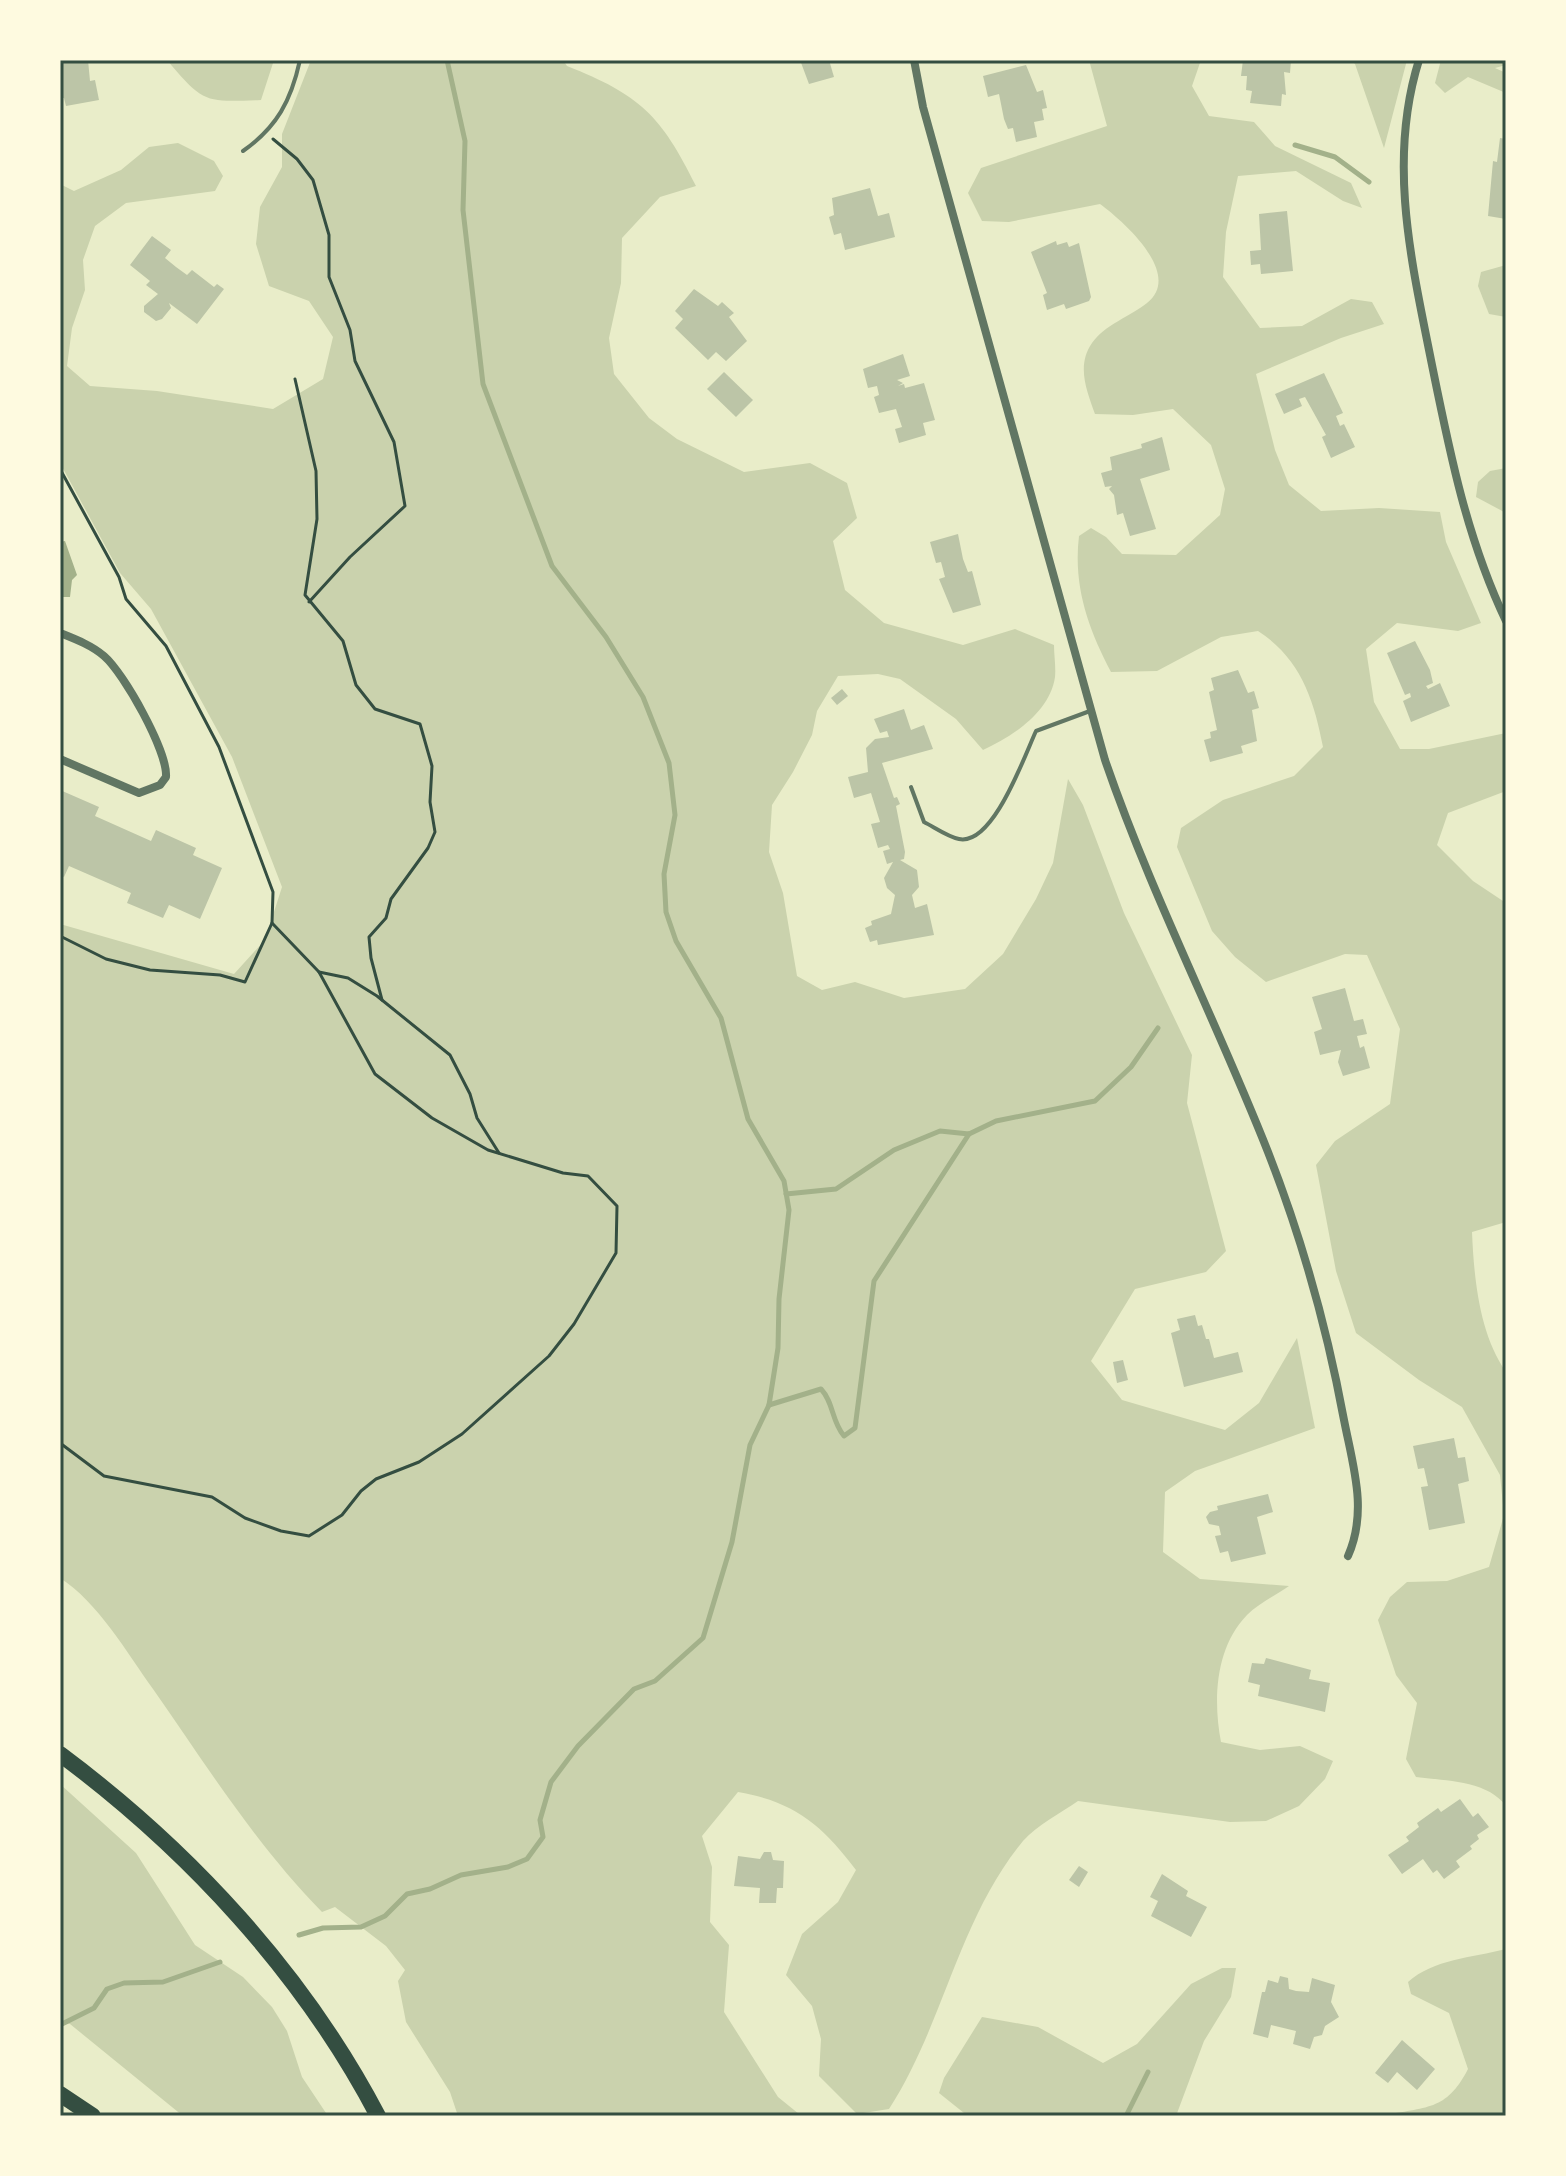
<svg xmlns="http://www.w3.org/2000/svg" width="1566" height="2176" font-family="'Alegreya Sans',sans-serif">
<style>
.green{fill:#cad2ad}
.water{fill:#a3b18a}
.lines{fill:none;stroke-linecap:round;stroke-linejoin:round}
.stream{stroke:#a3b18a;stroke-width:5}
.building{fill:#bcc5a7}
.path{stroke:#344e41;stroke-width:3}
.service{stroke:#617663;stroke-width:4}
.minor{stroke:#617663;stroke-width:8}
.motorway{stroke:#344e41;stroke-width:16}
.neatline{fill:none;stroke:#344e41;stroke-width:3}
</style>
<rect width="100%" height="100%" fill="#e9edc9"/>
<g class="green">
<path d="M167,60H274L261,100C205,102 204,104 167,60Z"/>
<path d="M311,60H563L567,66C640,95 661,115 696,186L660,197L622,238L621,283L609,338L614,374L649,418L677,439L744,472L810,463L847,483L857,518L833,541L845,590L884,623L963,645L1015,629L1054,645C1054,655 1056,667 1055,677C1050,712 1012,737 983,750L956,719L900,679L878,674L838,676L817,711L812,735L793,772L772,805L769,852L783,893L797,976L822,990L855,982L904,998L965,989L1003,954L1036,899L1053,863L1068,779L1083,805L1124,913L1192,1055L1187,1103L1226,1251L1206,1272L1135,1289L1091,1361L1122,1400L1225,1430L1259,1403L1297,1338L1315,1428L1195,1471L1165,1492L1163,1552L1200,1579L1289,1586C1276,1595 1258,1604 1247,1615C1215,1648 1213,1700 1221,1742L1260,1750L1300,1746L1333,1761L1325,1779L1299,1806L1266,1821L1230,1822L1078,1801C1061,1813 1037,1825 1023,1841C958,1920 944,2024 889,2109L857,2114L819,2076L821,2039L812,2006L786,1975L802,1934L838,1902L856,1870C822,1825 795,1802 738,1792L702,1836L712,1867L710,1922L729,1945L724,2012L778,2097L799,2114L458,2116L450,2092L406,2022L398,1981L405,1970L386,1946L335,1907L322,1912C257,1846 206,1765 153,1689C128,1654 97,1601 60,1578V924L234,974L265,940L282,887L232,757L151,609L120,573L60,463V184L74,191L121,170L149,147L178,143L214,161L223,176L215,191L126,203L95,226L83,260L85,290L72,328L67,366L90,386L157,391L273,409L323,379L333,337L309,301L269,286L256,244L260,207L282,167V134Z"/>
<path d="M1089,60H1201L1192,86L1209,116L1254,122L1275,146L1351,183L1362,208L1343,201L1296,171L1238,176L1226,232L1223,277L1260,328L1302,326L1351,299L1372,302L1384,324L1341,338L1256,374L1275,450L1289,485L1321,511L1379,508L1440,512L1446,542L1481,623L1458,631L1397,623L1366,649L1374,702L1400,749H1429L1506,733V791L1448,813L1437,845L1473,881L1506,903V1222L1472,1232C1474,1278 1479,1333 1506,1372V1806C1487,1780 1445,1781 1416,1777L1406,1759L1417,1703L1396,1675L1378,1620L1390,1597L1407,1582L1447,1581L1489,1567L1504,1515L1500,1475L1462,1407L1419,1380L1356,1333L1336,1271L1316,1165L1335,1141L1390,1104L1400,1029L1367,955L1345,954L1266,982L1235,957L1212,931L1177,847L1181,828L1223,800L1294,776L1323,747C1314,699 1300,658 1258,631L1221,637L1157,671L1111,672C1088,628 1073,586 1079,536L1091,528L1106,537L1122,554L1176,555L1220,515L1225,489L1211,445L1173,409L1133,415L1095,414C1087,391 1076,366 1092,343C1103,326 1132,315 1147,303C1184,274 1122,220 1100,204L1009,222L982,221L968,193L981,168L1107,126Z"/>
<path d="M1351,60H1407L1384,148L1355,64Z"/>
<path d="M1441,60H1506V65L1495,68L1506,73V93L1468,77L1445,93L1435,83Z"/>
<path d="M1506,265V317L1489,314L1478,286L1481,272Z"/>
<path d="M1506,468V513L1476,497L1478,482L1490,471Z"/>
<path d="M60,1784L136,1853L195,1945L243,1977L272,2007L287,2031L302,2077L328,2116H183L70,2024L60,2021Z"/>
<path d="M1506,1949V2116H1382C1426,2106 1446,2112 1468,2069L1449,2013L1411,1994L1408,1982C1434,1959 1471,1958 1506,1949Z"/>
<path d="M1222,1968H1236L1231,1997L1204,2041L1176,2116H975L964,2113L939,2093L944,2078L982,2017L1038,2027L1103,2063L1137,2044L1191,1984Z"/>
</g>
<path class="water" d="M65,541L77,575L72,580L70,597H60V542Z"/>
<g class="lines">
<g class="stream">
<path d="M1295,145L1335,157L1369,182"/>
<path d="M786,1194L836,1189L894,1150L940,1131L969,1134L996,1121L1095,1101L1131,1067L1158,1028"/>
<path d="M769,1405L821,1389C834,1403 831,1420 844,1436L855,1428L874,1281L969,1134"/>
<path d="M299,1935L323,1928L361,1927L385,1916L407,1894L430,1889L461,1875L508,1867L527,1859L543,1837L540,1820L551,1782L578,1746L634,1689L655,1681L703,1638L732,1542L750,1445L769,1405L778,1348L779,1299L789,1210L784,1181L748,1119L721,1018L676,941L666,912L664,874L675,815L669,763L643,697L606,637L552,566L483,384L463,210L465,141L447,60"/>
<path d="M60,2025L94,2008L107,1989L124,1983L163,1982L220,1962"/>
<path d="M1126,2116L1148,2072"/>
</g>
</g>
<g class="building">
<path d="M60,60H88L90,81L95,80L99,100L66,106L64,98H60Z"/>
<path d="M800,60H829L834,77L809,84Z"/>
<path d="M1243,60H1291L1290,73L1284,72L1286,95L1282,94L1281,106L1250,103L1252,91L1246,90L1247,76H1241Z"/>
<path d="M1026,65L1037,92L1043,90L1047,108L1042,109L1044,120L1034,122L1037,137L1016,142L1013,128L1008,129L1004,119L999,94L988,97L983,76Z"/>
<path d="M1500,138L1506,139V219L1488,216L1493,161L1497,162Z"/>
<path d="M870,188L878,216L889,213L895,237L845,250L841,233L834,235L829,217L834,215L832,198Z"/>
<path d="M1287,211L1293,271L1261,274L1260,264L1251,265L1250,251L1261,250L1259,214Z"/>
<path d="M152,236L171,250L165,258L176,267L187,275L192,270L214,287L217,284L224,289L197,324L169,303L171,308L162,319L156,321L144,312V306L158,294L146,285L150,281L130,265Z"/>
<path d="M1056,241L1057,245L1067,242L1069,247L1079,243L1091,297L1089,301L1066,309L1064,304L1047,310L1043,295L1047,293L1031,252Z"/>
<path d="M694,289L718,306L722,302L734,313L729,317L747,341L726,361L716,352L708,360L675,328L683,319L675,311Z"/>
<path d="M903,354L910,376L897,380L903,383L898,386L904,384L905,388L924,383L935,420L923,423L926,435L899,443L895,429L902,427L896,409L879,413L874,397L879,395L877,386L868,388L863,369Z"/>
<path d="M724,372L753,400L736,417L707,389Z"/>
<path d="M1324,373L1343,413L1336,416L1340,426L1344,424L1355,447L1331,458L1322,437L1326,435L1305,397L1299,399L1302,406L1284,414L1275,394Z"/>
<path d="M1162,437L1170,470L1140,479L1156,529L1130,536L1123,513L1117,515L1114,495L1109,489L1112,486L1105,487L1101,473L1112,470L1110,457L1142,448L1141,444Z"/>
<path d="M958,534L963,559L968,572L972,571L981,605L953,613L939,579L945,577L941,562L936,563L930,542Z"/>
<path d="M1415,641L1430,670L1433,683L1426,686L1428,689L1440,683L1450,706L1411,722L1403,701L1411,697L1410,693L1405,695L1387,653Z"/>
<path d="M1238,670L1248,693L1254,691L1259,708L1252,710L1257,741L1241,746L1243,753L1210,762L1204,740L1211,738L1210,732L1217,730L1209,692L1214,690L1211,678Z"/>
<path d="M842,689L848,696L837,705L831,698Z"/>
<path d="M904,709L911,730L924,725L933,749L882,763L894,798L897,797L900,804L896,806L905,852L904,859L900,860L917,870L919,887L912,895L915,908L927,904L934,935L878,945L877,940L870,942L865,928L872,925L871,921L891,914L895,895L887,888L884,878L893,862L887,864L883,851L890,849L888,845L878,848L871,824L880,822L871,793L854,798L848,777L868,772L866,748L875,739L889,737L887,731L880,733L874,719Z"/>
<path d="M60,790L99,807L95,816L151,841L156,830L196,848L193,855L222,868L200,919L169,905L163,918L127,903L131,893L69,866L64,877L60,875Z"/>
<path d="M1345,988L1354,1021L1363,1019L1367,1034L1357,1036L1360,1048L1364,1046L1370,1068L1343,1076L1338,1062L1341,1050L1320,1055L1314,1032L1322,1029L1312,997Z"/>
<path d="M1195,1315L1198,1326L1202,1325L1206,1339H1209L1214,1358L1238,1352L1243,1372L1184,1387L1171,1333L1180,1330L1177,1319Z"/>
<path d="M1123,1360L1128,1380L1117,1383L1113,1362Z"/>
<path d="M1454,1438L1458,1458L1465,1457L1469,1481L1458,1484L1465,1523L1429,1530L1421,1487L1428,1486L1424,1468L1418,1469L1413,1446Z"/>
<path d="M1268,1494L1273,1512L1257,1517L1266,1554L1231,1562L1228,1551L1220,1553L1215,1536L1221,1535L1219,1526L1209,1524L1206,1517L1210,1512L1218,1510L1217,1506Z"/>
<path d="M1266,1658L1311,1670L1309,1679L1330,1683L1325,1712L1258,1696L1260,1685L1248,1682L1252,1663L1264,1664Z"/>
<path d="M1460,1799L1473,1817L1478,1813L1489,1827L1477,1835L1479,1839L1470,1846L1472,1849L1456,1861L1460,1867L1444,1879L1437,1870L1433,1873L1423,1859L1402,1874L1388,1855L1409,1841L1406,1837L1419,1827L1417,1823L1438,1808L1441,1812Z"/>
<path d="M764,1852H771L773,1860L784,1861L783,1888H777L776,1903H759L760,1888L734,1886L738,1856L760,1859Z"/>
<path d="M1079,1866L1088,1872L1079,1887L1069,1880Z"/>
<path d="M1162,1874L1188,1891L1186,1896L1207,1907L1191,1937L1151,1916L1158,1901L1150,1897Z"/>
<path d="M1280,1976L1288,1978L1289,1989L1296,1991L1309,1992L1312,1978L1335,1985L1331,2002L1339,2017L1325,2026L1322,2035L1314,2037L1310,2049L1293,2044L1296,2031L1271,2025L1268,2038L1253,2034L1262,1992H1265L1268,1980L1278,1983Z"/>
<path d="M1402,2040L1435,2069L1417,2090L1397,2072L1388,2083L1375,2073Z"/>
</g>
<g class="lines">
<g class="path">
<path d="M273,139L297,159L313,180L329,235V277L350,330L355,361L394,442L405,506L350,557L309,602"/>
<path d="M295,379L316,471L317,519L305,595L343,641L356,685L375,709L420,724L432,766L430,802L435,832L428,848L391,899L386,918L369,937L371,958L382,1000"/>
<path d="M60,469L119,577L126,599L166,646L219,747L273,892L272,923L245,982L220,975L150,970L106,959L60,936"/>
<path d="M319,972L348,978L377,996L450,1055L470,1094L477,1118L499,1153"/>
<path d="M60,1443L104,1476L212,1497L245,1518L281,1531L309,1536L342,1515L361,1491L376,1479L419,1462L462,1434L549,1356L574,1324L616,1253L617,1206L588,1176L563,1173L488,1150L432,1118L375,1074L319,972L272,923"/>
</g>
<g class="service">
<path d="M243,151C277,127 291,101 300,60"/>
<path d="M911,787L924,822C934,827 948,837 959,839C993,846 1024,757 1036,731L1090,711"/>
</g>
<g class="minor">
<path d="M914,60L923,107L1105,760C1151,894 1216,1020 1268,1152C1302,1239 1327,1328 1344,1420C1353,1466 1368,1511 1348,1556"/>
<path d="M1419,60C1387,162 1412,264 1432,365C1450,454 1467,539 1506,621"/>
<path d="M60,633C75,639 91,645 104,656C124,673 168,752 166,777L160,785L139,793L60,759"/>
</g>
<g class="motorway">
<path d="M60,1754C189,1850 303,1973 378,2116"/>
<path d="M60,2094L93,2116"/>
</g>
</g>
<rect width="1566" height="2176" fill="none" stroke="#fefae0" stroke-width="124"/>
<rect x="62" y="62" width="1442" height="2052" class="neatline"/>
</svg>
